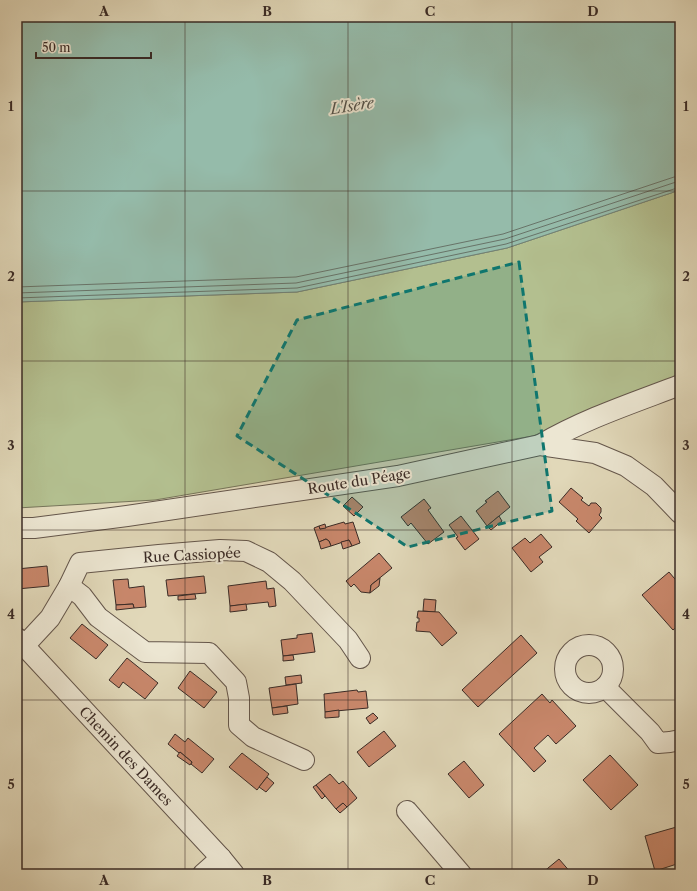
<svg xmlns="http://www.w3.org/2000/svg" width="697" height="891" font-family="'Libre Caslon Text',serif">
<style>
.green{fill:#b3bf8f;stroke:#76755a}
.water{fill:#95bbaa;stroke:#718175}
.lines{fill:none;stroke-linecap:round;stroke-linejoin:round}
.shore{stroke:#687368;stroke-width:1}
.building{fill:#c8876b;stroke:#3a2b26}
.minor-casing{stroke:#64564b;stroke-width:22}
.minor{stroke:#ece6d2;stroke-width:20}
.marked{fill:#0f766e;fill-opacity:0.2;stroke:#0f766e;stroke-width:3;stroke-dasharray:8 5;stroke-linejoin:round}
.grid{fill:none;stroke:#3a2b26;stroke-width:1;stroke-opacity:0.55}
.labels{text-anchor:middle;stroke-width:4;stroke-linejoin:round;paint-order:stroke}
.street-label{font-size:14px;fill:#3a2b26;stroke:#ece6d2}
.water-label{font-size:15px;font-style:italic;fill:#514f47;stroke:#ece6d2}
.neatline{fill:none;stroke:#3a2b26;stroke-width:1.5}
.grid-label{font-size:13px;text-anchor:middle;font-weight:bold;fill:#3a2b26}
</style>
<rect width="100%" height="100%" fill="#e1d8b9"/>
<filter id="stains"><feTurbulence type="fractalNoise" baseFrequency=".005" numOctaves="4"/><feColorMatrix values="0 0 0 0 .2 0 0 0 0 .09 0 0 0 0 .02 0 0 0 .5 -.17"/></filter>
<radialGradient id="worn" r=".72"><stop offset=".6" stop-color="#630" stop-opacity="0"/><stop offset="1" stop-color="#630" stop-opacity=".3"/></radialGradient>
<path class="green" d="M680,190V381L533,436L155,500L17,508V302L297,292L507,248Z"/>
<path class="water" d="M17,17H680V190L507,248L297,292L17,302Z"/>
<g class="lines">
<g class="shore">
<path d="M17,287L296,277L503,234L674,177L680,176"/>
<path d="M17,293L296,283L505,239L676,182H680"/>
<path d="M17,298L297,288L506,244L680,187"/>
</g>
</g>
<g class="building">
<path d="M571,488L583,498L581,500L589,506L591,503H596L601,508V512L599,515L602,518L589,533L576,521L578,519L559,502Z"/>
<path d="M498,491L510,507L487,526L476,511L487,502L485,501Z"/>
<path d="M352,497L363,507L354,516L343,506Z"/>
<path d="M424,499L431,508L428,510L444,532L428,544L411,523L408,526L401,517Z"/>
<path d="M461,516L479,539L465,550L456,538L458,537L449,525Z"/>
<path d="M499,516L502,521L491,530L487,526Z"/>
<path d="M344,522L345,524L353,522L360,543L352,546L349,540L331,546L329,541L326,539L319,542L314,528L319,526L320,529Z"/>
<path d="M325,524L326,528L320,529L319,526Z"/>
<path d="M541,534L552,547L539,557L543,562L531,572L512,548L525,538L530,543Z"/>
<path d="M326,539L329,541L331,546L321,549L319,542Z"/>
<path d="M349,540L352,546L343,549L341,542Z"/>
<path d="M379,553L392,568L371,585L370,593L361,592L354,584L351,587L346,581Z"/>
<path d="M47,566L49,586L17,589V569Z"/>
<path d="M669,572L680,585V624L673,630L642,595Z"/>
<path d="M204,576L206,593L168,596L166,580Z"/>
<path d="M380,578L379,586L370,593L371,585Z"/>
<path d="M128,579L129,588L144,586L146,607L134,608L133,604L116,605L113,580Z"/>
<path d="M266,581L267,589L274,588L276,606L269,607L268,602L230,606L228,586Z"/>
<path d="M195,594L196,599L178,600V596Z"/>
<path d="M424,599L436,600L435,612L423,611Z"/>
<path d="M133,604L134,608L116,610V605Z"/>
<path d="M246,604L247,610L230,612V606Z"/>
<path d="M418,611L439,612L457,633L442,646L430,632L416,631L417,622H419V618H417Z"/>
<path d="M82,624L108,645L96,659L70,638Z"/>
<path d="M312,633L315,652L283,656L281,640L297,638V635Z"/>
<path d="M521,635L537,653L478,707L462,690Z"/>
<path d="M293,655L294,660L283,661V656Z"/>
<path d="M127,658L158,683L145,699L123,682L119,688L109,680Z"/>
<path d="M190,671L217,692L204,708L178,688Z"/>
<path d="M301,675L302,683L286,685L285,677Z"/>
<path d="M296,684L298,704L272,708L269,688Z"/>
<path d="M357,690L358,692L366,691L368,708L325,712L324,694Z"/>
<path d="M542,694L550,703L552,700L576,726L556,744L548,735L534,748L546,761L534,772L499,734Z"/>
<path d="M287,706L288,713L273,715L272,708Z"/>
<path d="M339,710V717L325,718V712Z"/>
<path d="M373,713L378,718L370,724L366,718Z"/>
<path d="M384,731L396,746L369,767L357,752Z"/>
<path d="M175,734L185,742L188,738L214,759L202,773L191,764L192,762L180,752L179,753L168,744Z"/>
<path d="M180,752L192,762L190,765L177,756Z"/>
<path d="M242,753L269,774L257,790L229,767Z"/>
<path d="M610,755L638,785L611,810L583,780Z"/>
<path d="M464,761L484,785L469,798L448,774Z"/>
<path d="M330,774L339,784L343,781L357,798L347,807L343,803L336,809L316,785Z"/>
<path d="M267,777L274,783L266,792L259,787Z"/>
<path d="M316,785L325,796L322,799L313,787Z"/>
<path d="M343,803L347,807L340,813L336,809Z"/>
<path d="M680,826V863L655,871L645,836Z"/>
<path d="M559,859L572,874H542V873Z"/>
</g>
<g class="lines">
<defs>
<g id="minor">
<path d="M540,445C584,419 633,403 680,385"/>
<path d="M17,528H34L127,516L398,476L540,445L595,453L626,466L654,486L680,513"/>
<path d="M69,586L82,596L98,617L145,652L209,653L236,682L239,698V725L253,737L304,760"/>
<path d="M17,638L221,858L234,874"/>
<circle cx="589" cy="669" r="24"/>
<path d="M24,646L50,618L69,586L80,563L159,555L220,550L246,551L269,562L292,581L348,640L360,658"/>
<path d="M605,687L650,732L658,743L670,742L680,740"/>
<path d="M407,811L461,874"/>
<path d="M203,874L221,858"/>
</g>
</defs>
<use href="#minor" class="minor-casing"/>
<use href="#minor" class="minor"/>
</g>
<path class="marked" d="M519,262L552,511L408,547L237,436L297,320Z"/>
<path class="grid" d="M185,17V874M348,17V874M512,17V874M17,191H680M17,361H680M17,530H680M17,700H680"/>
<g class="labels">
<g class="street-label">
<text transform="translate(359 481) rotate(-9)" y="5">Route du Péage</text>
<text transform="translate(192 555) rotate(-3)" y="5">Rue Cassiopée</text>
<text transform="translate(126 756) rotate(47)" y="5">Chemin des Dames</text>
</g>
<g class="water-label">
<text transform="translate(352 106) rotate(-9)" y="5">L'Isère</text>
</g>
</g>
<rect width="697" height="891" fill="none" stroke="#e1d8b9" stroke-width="44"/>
<path d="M36 52v6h115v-6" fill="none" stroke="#3a2b26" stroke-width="2"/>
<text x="42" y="52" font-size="12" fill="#3a2b26" stroke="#ece6d2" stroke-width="3" paint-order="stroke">50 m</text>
<rect x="22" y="22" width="653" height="847" class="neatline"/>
<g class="grid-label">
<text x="104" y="16">A</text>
<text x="267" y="16">B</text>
<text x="430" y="16">C</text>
<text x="593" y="16">D</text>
<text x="11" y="111">1</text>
<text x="686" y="111">1</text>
<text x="11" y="281">2</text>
<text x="686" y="281">2</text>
<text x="11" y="450">3</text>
<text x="686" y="450">3</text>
<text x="11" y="619">4</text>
<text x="686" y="619">4</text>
<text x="11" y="789">5</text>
<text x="686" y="789">5</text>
<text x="104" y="885">A</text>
<text x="267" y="885">B</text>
<text x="430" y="885">C</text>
<text x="593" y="885">D</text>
</g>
<rect width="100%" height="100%" filter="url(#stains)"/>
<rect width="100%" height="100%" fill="url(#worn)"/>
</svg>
